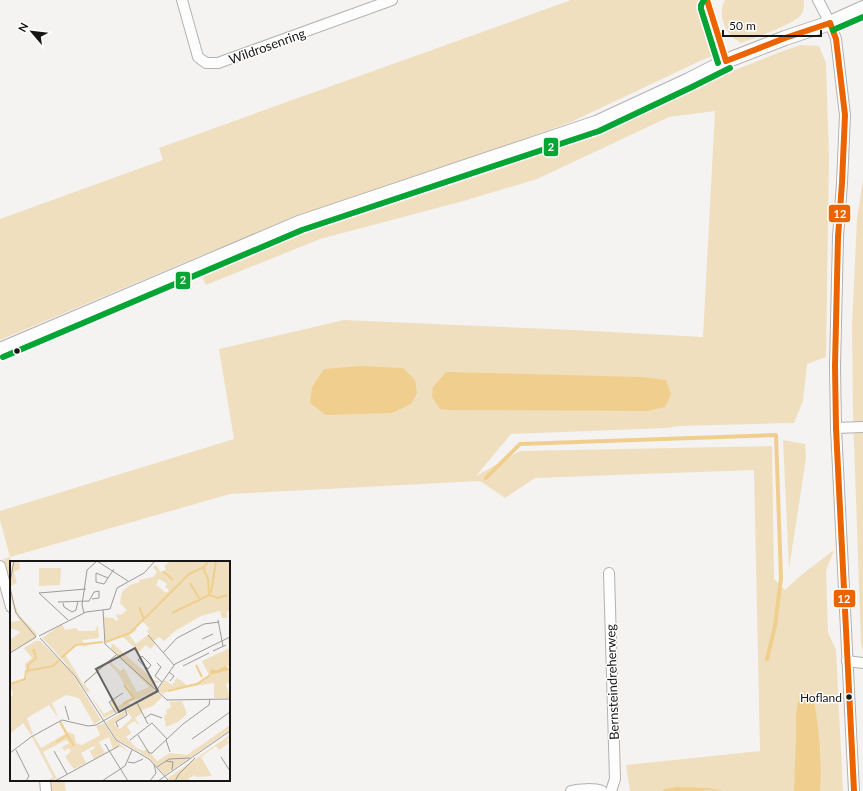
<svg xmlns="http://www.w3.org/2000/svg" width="863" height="791" font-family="Lato,sans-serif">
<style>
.green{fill:#efdfbf}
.water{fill:#f0cf8e}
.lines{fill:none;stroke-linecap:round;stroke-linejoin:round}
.stream{stroke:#f0cf8e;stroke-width:4}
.minor-casing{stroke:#b3b2b0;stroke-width:12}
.secondary-casing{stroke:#b3b2b0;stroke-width:16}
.minor{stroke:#fdfdfd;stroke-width:10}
.secondary{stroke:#fdfdfd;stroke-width:14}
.bus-1-casing{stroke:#fff;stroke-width:9}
.bus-2-casing{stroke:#fff;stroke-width:9}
.bus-1{stroke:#ec6400;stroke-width:6}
.bus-2{stroke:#04a535;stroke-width:6}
.bus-dot{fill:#171615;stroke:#fff;stroke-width:1.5}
.labels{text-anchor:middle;stroke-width:3;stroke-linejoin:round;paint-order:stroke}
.bus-label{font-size:12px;fill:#171615;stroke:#fff;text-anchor:end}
.street-label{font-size:13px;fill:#171615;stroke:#fff}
.inset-river{fill:none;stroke:#f0cf8e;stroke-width:2}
.inset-road{fill:none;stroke:#9c9b99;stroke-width:1}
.view{fill:#646362;fill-opacity:0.15;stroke:#646362;stroke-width:2}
.inset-edge{fill:none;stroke:#171615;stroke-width:2}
.line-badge{stroke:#fff;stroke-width:1.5}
.badge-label{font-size:11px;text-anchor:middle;font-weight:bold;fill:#fff}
</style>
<rect width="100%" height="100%" fill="#f4f3f1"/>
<g class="green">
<path d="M571,0H698L701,9L719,53L700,61L571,122L207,253L0,340V219L163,160L159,148Z"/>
<path d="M725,0H804C804,5 804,11 801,15C791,26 756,37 741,43C737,40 732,38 729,33C722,25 719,9 725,0Z"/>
<path d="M801,45L819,46L826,63L829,158L826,357L807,364L803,401L794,423L679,426L667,428L511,434L476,476L520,451L772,446L774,579L785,590L800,576L834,550L826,571L828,632L836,650L843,791H630L626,765L760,751L754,470L535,478L505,498L480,481L230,494L10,557L11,562V590L3,559L10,557L0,520V511L234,439L219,349L344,320L574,330L703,337L715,111L669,117L537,179L460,202L320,239L206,285L200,273L264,243L404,193L505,163L607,125L715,78L783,51Z"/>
<path d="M863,179V653L861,643L853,414L852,324L857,219Z"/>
<path d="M783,440L805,444L806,458L789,569Z"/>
<path d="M49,780H64L66,791H50Z"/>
</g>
<g class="water">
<path d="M361,366L403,368L415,380L417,393L411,404L392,413L326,415L310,403L312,387L324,369Z"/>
<path d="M446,372L643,377L666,380L671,394L665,407L647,411L450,410L440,409L432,397L433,387Z"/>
<path d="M805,692L813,694C819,726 822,759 820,791H794L796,738V715L799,695Z"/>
<path d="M676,787L708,788L724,791L705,790L704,791H662L665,789Z"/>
</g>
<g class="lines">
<path class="stream" d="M486,478L520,444L776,435L781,578L775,626L767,659"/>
<defs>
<g id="minor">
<path d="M182,0L198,57L206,63H218L392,0"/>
<path d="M818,0L830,23L836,39L845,115L842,183L838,237L835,366L836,428L854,791"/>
<path d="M836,428L863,427"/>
<path d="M0,566L11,607"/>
<path d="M609,573L615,779L611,791"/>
<path d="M847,661L863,663"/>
<path d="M45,780L46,791"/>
<path d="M571,791C579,789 594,788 602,791"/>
</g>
<path id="secondary" d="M0,350L299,223L596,123L689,80L726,61L785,38L830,23L863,8"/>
</defs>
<use href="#minor" class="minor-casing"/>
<use href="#secondary" class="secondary-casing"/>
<use href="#minor" class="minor"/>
<use href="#secondary" class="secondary"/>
<defs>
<g id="bus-1">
<path d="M707,0L726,61"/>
<path d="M830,23L836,39L845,115L842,183L838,237L835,366L836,428L854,791"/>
<path d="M726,61L785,38L830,23"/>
</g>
<g id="bus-2">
<path d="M704,0L701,5V9L718,63"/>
<path d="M833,30L863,17"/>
<path d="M3,357L302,230L599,131L692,87L730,68"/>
</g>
</defs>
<use href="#bus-1" class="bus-1-casing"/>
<use href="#bus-2" class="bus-2-casing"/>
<use href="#bus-1" class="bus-1"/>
<use href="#bus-2" class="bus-2"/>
</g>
<g class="bus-dot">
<circle cx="17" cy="351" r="3.5"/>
<circle cx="849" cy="697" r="3.5"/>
</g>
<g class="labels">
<g class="bus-label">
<text x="842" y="702">Hofland</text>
</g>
<g class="street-label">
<text transform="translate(267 46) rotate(-20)" y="5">Wildrosenring</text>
<text transform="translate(612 682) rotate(-92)" y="5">Bernsteindreherweg</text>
</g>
</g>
<g transform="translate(10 561)">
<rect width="220" height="220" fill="#f4f3f1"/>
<path d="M3,0H9L10,8L4,11L7,22L1,25L4,43L10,55L27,73L26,77L0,91V79L11,71L0,67V61L10,60L4,48L0,34V12ZM160,0H220V49L217,51V57H212L210,50L191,55L165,70L154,80L149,76L143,80L145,83L140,88L136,84L129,91L113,76L95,81L94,56L103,57L106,60L108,59L106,53L111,54L117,49L110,42L112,31L120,24L130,21L129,19L143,16L147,11L143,6L146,4L150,10L154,11L156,8L154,5ZM149,18L157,23L155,26L159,29L156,32L146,24ZM132,60L139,67L137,70L139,73L126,83L119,74L127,69L125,67ZM29,7H51L50,24L29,25ZM52,63L55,69L66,67L68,70H85L88,64L89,77L72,79L74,83H80L74,86L71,83L66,84L55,93L73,123H75V120L100,100L110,110L114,107L127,131L139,126L101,88L102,82L144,119L151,121L143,122L144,130L129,138H125L117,124H116L125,139L117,141L120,143L94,157L80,133L94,153L104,147L100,141L104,138L108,145L122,137L107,111L98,102L76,121L75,124L80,130L77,131L52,98L32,77ZM220,77V106L214,104L208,109L203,108L200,114L220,109V121L216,123L220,137H204V122L164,128L152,133L148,128L155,119L162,124L167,117L177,124L188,122L199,114L192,100L220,87L218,78ZM25,80H30L60,109L91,159L84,163L69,137L56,134L42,142L49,158L39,144L17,157L23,173L21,174L13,162L0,173V134L2,136L3,132L0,124L17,117L15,103L22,97L14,87ZM146,131L152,136L143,145L132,149V152L125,157L130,165L124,160L117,165L121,172L116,176L125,186L133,190L137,188L147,200L160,192L177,194L220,164V169L155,214L138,196L106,178L96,161ZM116,149L122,157L110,168L104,163L116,153ZM172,140L177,153L168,161L156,166L154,155L157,152L156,149L161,146L159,141ZM51,160L57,171L64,173L66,182L72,184L90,174L86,165L94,162L104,178L120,192L109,185L103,188L99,176L89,181L95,192L84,198L80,190L85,187L84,185L71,192L76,202L64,208L55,196L61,190L59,187L54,190L52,186L59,182L56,179L33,191L47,218L37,220L43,216L22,176L24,175L31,187L55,173L49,161ZM220,174L216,182L220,179V181L209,189L206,185L191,196L202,215L186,216L185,214L179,217V220H160L158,217Z" fill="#efdfbf" fill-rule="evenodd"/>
<path d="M215,104L220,109L200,114L201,108L208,109Z" fill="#f0cf8e"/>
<path class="inset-river" d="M193,7L198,18L199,33M153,10L163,19M180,22L189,37M201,32L206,0M129,46L134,58M162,52L199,34L208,37L217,34M96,81L120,72L179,13L194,6L198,0M51,97L66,84L93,81M186,104L192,116M18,109V104L26,97L24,89L22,90M0,123L15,118L16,110L43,105L49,99M158,130L187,123L200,114M113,143L124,137L114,124M50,161L64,185M46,181L57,174"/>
<path class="inset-road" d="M87,0L118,20M98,17L86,12V21L94,23L104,8M0,21L4,0M0,27L6,52L26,76M29,32L76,28M29,32L58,59M48,41L79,40L84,31L89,30V37L82,38M53,42L54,46L62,51L66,49L68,40M93,49L95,83L157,139L220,138M74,52L72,44L77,9L87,0M208,59L213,85M138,74L164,104M29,75L76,51L100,48L107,27L134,12L145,0M30,77L65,115L106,179L139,198L159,220M192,78L203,73M203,90L216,84M0,92L26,76M153,92L167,77L194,63L209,61M132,95L141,104L138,108L128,99ZM147,102L151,106L145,115L152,121M173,105L199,92M159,111L164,115L160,120M74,122L106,94M126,140L138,163M55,145L59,159M106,152L99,141L113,132M135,157L141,153L152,157M108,166L106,161L117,154L115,147M128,174L139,192H142L173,163L199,144L200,138M182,178L220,151M120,179L142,162L157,178M156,179L160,191M95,183L118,220M6,189L19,215L16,220M44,190L57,213M0,192L21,176L52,159L78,165L86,164L146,130L165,103L220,76M211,196L220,210M156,200L163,201L162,209M118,201L124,202L133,198M147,206L159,198L180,197M45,220L109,185M92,220L115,205L122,189M140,220L146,212L144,203M148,220L220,170M165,220L169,213L185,197"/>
<path class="view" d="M125,87L148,130L109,151L86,108Z"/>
<rect width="220" height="220" class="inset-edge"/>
</g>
<g class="line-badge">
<rect x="543" y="137" width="16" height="20" rx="4" fill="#04a535"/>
<rect x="828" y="204" width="23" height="19" rx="4" fill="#ec6400"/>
<rect x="175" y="271" width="16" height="19" rx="4" fill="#04a535"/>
<rect x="833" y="589" width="23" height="19" rx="4" fill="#ec6400"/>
</g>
<g class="badge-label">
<text x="551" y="151">2</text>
<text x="840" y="218">12</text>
<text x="183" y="284">2</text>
<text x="844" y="603">12</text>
</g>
<g transform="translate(32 32) rotate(298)" stroke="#ffffff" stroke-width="3" paint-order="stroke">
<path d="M0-3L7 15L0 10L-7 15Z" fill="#171615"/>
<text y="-6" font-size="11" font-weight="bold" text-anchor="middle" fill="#171615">N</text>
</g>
<path d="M723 30v6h98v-6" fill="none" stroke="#171615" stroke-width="2"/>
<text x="729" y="30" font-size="12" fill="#171615" stroke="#ffffff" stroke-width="3" paint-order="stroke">50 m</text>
</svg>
